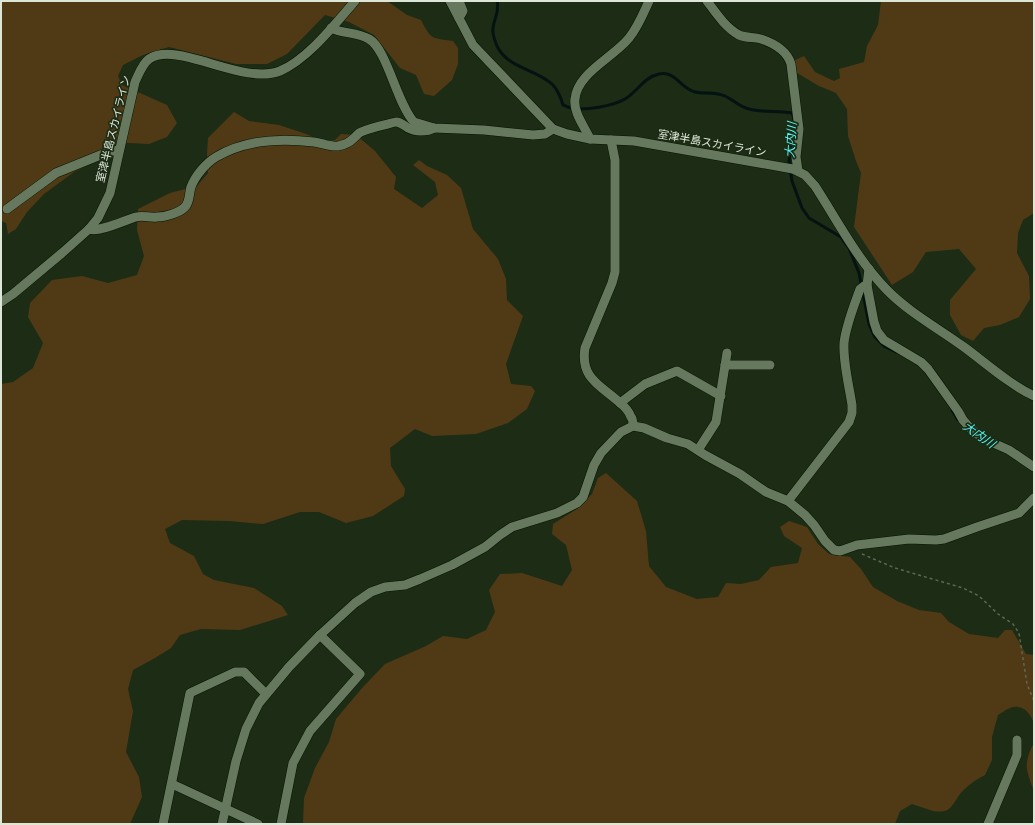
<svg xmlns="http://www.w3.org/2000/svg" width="1035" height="825" font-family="'Open Sans','Noto Sans JP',sans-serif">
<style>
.green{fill:#503a16}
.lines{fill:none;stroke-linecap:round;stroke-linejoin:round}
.stream{stroke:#041212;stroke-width:3}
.minor-casing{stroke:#061402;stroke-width:10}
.path{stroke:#5b6854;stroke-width:1.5;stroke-dasharray:3 3;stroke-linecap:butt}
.minor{stroke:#66795e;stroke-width:9}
.labels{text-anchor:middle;stroke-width:3.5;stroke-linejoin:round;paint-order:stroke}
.street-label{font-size:11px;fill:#dde7d8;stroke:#1d2c15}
.water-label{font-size:12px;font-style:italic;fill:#53f7f7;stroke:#1d2c15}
</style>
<rect width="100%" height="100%" fill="#1d2c15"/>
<g class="green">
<path d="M1,1H387L407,15L421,20C431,40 432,38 453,41L458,48V64L452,80L434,96L424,94L416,75L400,68L374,35L349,22L325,15L287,54L267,64H236L169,47L143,55L123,65L118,76L122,85L167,105L177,123L167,137L149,144L111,142L103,151L104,157L74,172L44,194L27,212L16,229L8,234L6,223L1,221Z"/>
<path d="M881,1H1034V213L1023,220L1018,233L1017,253L1029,276L1030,299L1019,317L1000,325L984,328L973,341L961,335L950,315V300L976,269L959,249L926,252L913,272L892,285L854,227L861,173L856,161L848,136L847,109L836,93L819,86L797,73L793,61L804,56L815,72L834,81L840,78L839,69L864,62L867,46L878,25Z"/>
<path d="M234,112L249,121L279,125L309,135L323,142L335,140L341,134L356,135L375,151L396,177L394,189L422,208L438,195L435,182L413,165L419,160L427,166L447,175L461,188L473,229L498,259L506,279L507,300L523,316L506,364L511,384L531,386L535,391L527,409L508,423L476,434L432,436L415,429L390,448L391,466L405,489L404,496L373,516L346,523L319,512H300L263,524L229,521L182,520L165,529L170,543L194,556L203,574L214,580L254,588L282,606L288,615L240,630L201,629L180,635L171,648L155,658L133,670L128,689L133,711L126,752L139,777L142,797L130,824H1V384L13,382L33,368L43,343L28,317L30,303L52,280L82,276L108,283L137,275L144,256L137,230L138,209L170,193L197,186L208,173L207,154L208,138Z"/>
<path d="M606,473L637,501L646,531L649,566L666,587L697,599L718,597L726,583L741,584L759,580L771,567L798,563L802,548L784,536L780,527L789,521L807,527L818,544L829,554L850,557L861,569L873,587L897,601L919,610L941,613L949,622L969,634L998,638L1005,630H1012L1026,654L1034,655V724C1031,713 1022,703 1010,708C1006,709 1002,713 998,715L992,737V760L985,775C975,780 967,786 960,794C952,805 951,814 933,811C926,809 919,806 912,804L900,811L895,824H303L304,798L315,768L329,742L336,719L363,687L385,664L426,646L443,636L467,639L486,630L495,612L489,590L500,574L522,573L562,586L572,570L566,545L552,534L553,524L577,509L592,494L598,478Z"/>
<path d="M1034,743V791C1026,771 1023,763 1034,743Z"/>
</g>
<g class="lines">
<g class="stream">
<path d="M497,1C500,11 494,19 493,28C492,34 495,41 497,46C508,69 537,69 553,85C558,91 561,98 563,105C566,106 569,108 571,108C585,111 613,106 625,99C637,92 644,77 659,74C675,70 681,89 695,92C705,94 716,92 725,96C734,100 739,107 749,109C763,113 778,110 792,113L794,118V128L789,161L792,181L802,208L809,218L841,237L849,248L859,273L869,324L875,337L884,346L896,352"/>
<path d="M952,410L958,420"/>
</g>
<defs>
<g id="minor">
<path d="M450,1L473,45L553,129L567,134L590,139L634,141L793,169L805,175L815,186C837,220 857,259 886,289C908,312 938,328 964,347C987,364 1009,384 1034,396"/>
<path d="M459,1L463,11L459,18"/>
<path d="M707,1C716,13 725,27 739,35C746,38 753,37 761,39C773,43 787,51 791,64L799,129L796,157L798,171"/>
<path d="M331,28C343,34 357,32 369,39C387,49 397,104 414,122L434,128L484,130L533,135L545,134L553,129"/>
<path d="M590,139C585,127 573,113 575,99C577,73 614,57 629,38C638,27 643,14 649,1"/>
<path d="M611,140L615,160V272L612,283L585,348C580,378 600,385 619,402C624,406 629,411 631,417C633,419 633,423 633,426"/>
<path d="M7,209L56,173L108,152L119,150"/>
<path d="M89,229C99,233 125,220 136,217C143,215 150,218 157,217C165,217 179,213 185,207C190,202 189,193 191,187C195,176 206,163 216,157C246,139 281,138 314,142C322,143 330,147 338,146C344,145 350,142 354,138C357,136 358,133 361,132C372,127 384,125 396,122C401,122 403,125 408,128C415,132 427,132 434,128"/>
<path d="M869,269L867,285L874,322L877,331L884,340L921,362L928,369L958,411L963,420L970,428L982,438L1009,450L1034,467"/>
<path d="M1,302L13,294L62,253L89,229L98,218L110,193L135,82C139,74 142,64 149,59C177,40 242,86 280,71C308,59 335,24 355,1"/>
<path d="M725,365H770"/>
<path d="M620,403L645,384L677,371L721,396"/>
<path d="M698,450L716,422L727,353"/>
<path d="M788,501L849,422L852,413V405C849,385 843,363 844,343C846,325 854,306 860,289L864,286L867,285"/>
<path d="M172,784L258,824"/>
<path d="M163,824L190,693L235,672H244L266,694"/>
<path d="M222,824L236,761L246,729L259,703L289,667L320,635L355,603L371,592L385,587L405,585L420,579L452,565L485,547L500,535L512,527L557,513L577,503L583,497L594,465L601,453L621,432L633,426L644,428L667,438L688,444L705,455L740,474L766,492L788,501L805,515L814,525L825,541L834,550L840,551L857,545L909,539L936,540L944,539L977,527L1019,513L1034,498"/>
<path d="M281,824L293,763L310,731L360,674L320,635"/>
<path d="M988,824L1017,755V740"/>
</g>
</defs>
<use href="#minor" class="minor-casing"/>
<path class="path" d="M862,554L895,568L963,588L979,596L998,614L1013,624L1019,633L1027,684L1034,701"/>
<use href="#minor" class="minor"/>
</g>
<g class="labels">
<g class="street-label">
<text transform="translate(113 129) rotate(-76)" y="4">室津半島スカイライン</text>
<text transform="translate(712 143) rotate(10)" y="4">室津半島スカイライン</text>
</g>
<g class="water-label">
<text transform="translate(791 140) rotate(-86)" y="4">大内川</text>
<text transform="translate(979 435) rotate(35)" y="4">大内川</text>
</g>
</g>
<rect width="1035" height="825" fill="none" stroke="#dde7d8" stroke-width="4"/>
</svg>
